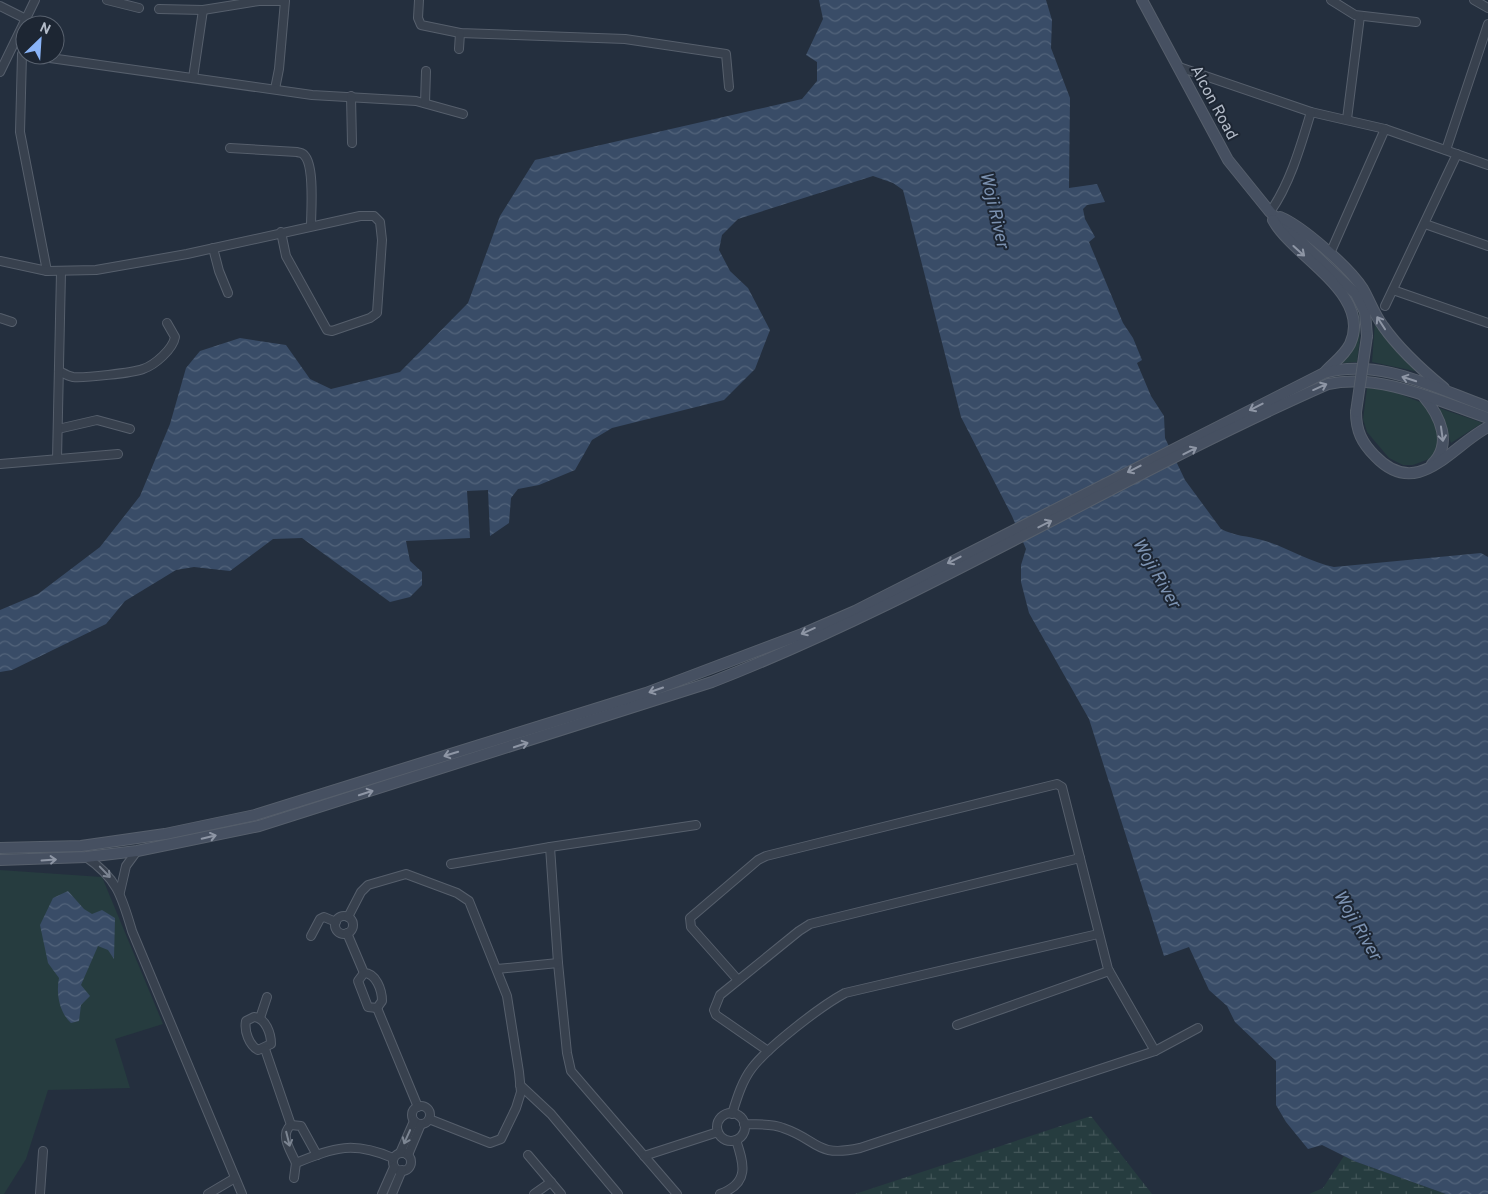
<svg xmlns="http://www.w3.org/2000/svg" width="1488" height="1194" font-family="Overpass,sans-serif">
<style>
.green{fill:#263c3f}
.wetland{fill:url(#wetland-marsh)}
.water{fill:url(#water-waves)}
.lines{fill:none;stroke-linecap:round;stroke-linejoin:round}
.minor-casing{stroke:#565f6c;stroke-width:10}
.secondary-casing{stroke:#565f6c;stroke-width:12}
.minor{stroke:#38414e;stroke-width:8}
.secondary{stroke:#465061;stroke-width:10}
.secondary-bridge-casing{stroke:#565f6c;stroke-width:12;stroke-linecap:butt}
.secondary-bridge{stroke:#465061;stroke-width:10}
.oneway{stroke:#8e96a5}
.oneway2{stroke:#7c8592}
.labels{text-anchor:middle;stroke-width:4;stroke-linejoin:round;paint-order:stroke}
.street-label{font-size:16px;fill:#b4bcc9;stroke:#1d2633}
.water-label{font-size:18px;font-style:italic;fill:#7c92b1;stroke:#1d2633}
</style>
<defs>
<pattern id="wetland-marsh" width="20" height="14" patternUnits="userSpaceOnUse" patternTransform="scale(1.25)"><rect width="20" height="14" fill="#263c3f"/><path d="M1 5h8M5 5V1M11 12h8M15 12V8" fill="none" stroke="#435659"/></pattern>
<pattern id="water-waves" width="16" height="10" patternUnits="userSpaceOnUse" patternTransform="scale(1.25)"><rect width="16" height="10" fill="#394c67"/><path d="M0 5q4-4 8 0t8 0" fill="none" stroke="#53647b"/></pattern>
</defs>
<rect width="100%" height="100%" fill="#242f3e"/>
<g class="green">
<path d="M1343,286C1365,309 1361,333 1357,362L1341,363L1353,345Z"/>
<path d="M1375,321L1419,372L1372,362Z"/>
<path d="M1367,388L1389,390L1423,403L1437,428L1439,441L1434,454L1429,459L1413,465H1403L1389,458L1367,432L1363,419Z"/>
<path d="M1439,408L1480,422L1482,423L1451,443Z"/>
<path d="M0,870L102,877L163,1024L115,1039L130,1088L48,1090L26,1159L4,1194H0Z"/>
</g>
<g class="wetland">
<path d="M1091,1116L1152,1194H855Z"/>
<path d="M1344,1156L1354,1161L1446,1194H1309L1323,1188Z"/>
</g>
<g class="water">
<path d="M819,0H1046L1052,20L1051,48L1070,98L1069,188L1097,184L1105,202L1087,205L1083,209L1085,219L1095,237L1089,242L1123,323L1133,338L1142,360L1137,363L1151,396L1164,416L1165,438L1185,480L1221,529C1234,536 1248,536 1262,540C1287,547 1309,562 1334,567L1481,553L1488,557V1194H1446L1354,1161L1322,1145L1308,1149L1286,1122L1276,1105V1061L1235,1022L1227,1006L1209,990L1189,947L1164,956L1089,719L1029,613L1021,582V565L1026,549L1012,516L961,417L903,190L893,183L873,176L738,219L722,235L719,250L730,271L748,288L770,330L755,369L724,400L612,428L592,440L575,470L539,485L518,489L511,498L509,523L490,536L488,490L467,491L470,538L406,541L410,561L422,572V585L410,597L390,602L302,538L273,539L230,571L194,567L176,570L125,601L106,624L12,670L0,672V610L38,594L100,547L140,496L170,424L186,368L200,351L240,338L286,345L310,379L331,389L400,372L468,303L500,216L535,160L802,99L817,81V62L806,55L823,19Z"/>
<path d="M68,891L84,909L92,914L102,910L115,918L114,959L108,950L98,946L81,985L90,996L81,1005L79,1021L71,1023C59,1012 56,993 59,978L48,963L40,925L53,898Z"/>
</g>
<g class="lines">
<defs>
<g id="minor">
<path d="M107,0L139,8"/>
<path d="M419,0L418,18L421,25L460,33L625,39L726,54L729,87"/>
<path d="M1331,0L1355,15L1416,22"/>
<path d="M1474,0L1488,8"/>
<path d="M0,6L26,19"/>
<path d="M159,9L203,10L259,1H285L279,69L275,89"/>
<path d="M459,49L460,33"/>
<path d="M22,54L20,132L47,271"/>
<path d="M29,55L312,95L416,101L463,114"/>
<path d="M1179,67L1311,112L1385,129L1488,165"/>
<path d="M0,72L35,0"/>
<path d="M193,78L203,10"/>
<path d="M351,96L352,143"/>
<path d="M425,103L426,71"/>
<path d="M1347,119L1360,16"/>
<path d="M230,148L297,152C300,153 303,153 304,155C315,165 311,211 311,226"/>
<path d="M1446,150L1488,24"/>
<path d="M1270,212C1290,184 1301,145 1311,112"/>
<path d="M1425,224L1488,246"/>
<path d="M213,248L219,271L228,293"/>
<path d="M1332,249L1385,129"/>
<path d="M0,261L47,271L96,270L187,254L360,216H374L380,222L382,240L377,313L370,318L332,331L327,330L286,256L281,232"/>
<path d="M1393,290L1488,323"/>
<path d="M1385,306L1457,154"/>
<path d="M0,318L12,322"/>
<path d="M59,371C63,373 68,376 73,377C84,378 133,373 143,369C155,365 173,349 175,337L167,323"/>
<path d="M58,429L97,420L130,429"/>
<path d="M57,459L61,272"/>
<path d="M0,464L118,454"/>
<path d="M550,847L558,963L567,1053L571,1071L677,1194"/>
<path d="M86,857C117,878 122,897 132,931L242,1194"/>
<path d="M451,864L550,847L696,825"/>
<path d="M120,892L126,866L137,851"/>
<circle cx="344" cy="925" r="9"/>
<path d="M348,917L361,892L368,885L406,874L457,893L469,901L507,996L519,1072L521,1092L516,1108L501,1139L490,1143L429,1119"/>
<path d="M347,933L364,973"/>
<path d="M311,936L320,919L324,917L336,922"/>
<path d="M497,969L558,963"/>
<path d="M364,973C376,973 382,990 382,1001L377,1008L368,1007L358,981Z"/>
<path d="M738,980L691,927L690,918L758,860L766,856L1057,784L1062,787L1108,969L1155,1051"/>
<path d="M377,1008L418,1107"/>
<path d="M254,1017C266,1018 271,1034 271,1044L258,1050C249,1045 244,1031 246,1021Z"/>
<path d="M260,1018L267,997"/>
<path d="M957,1025L1109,971"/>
<path d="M265,1049L291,1125"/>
<path d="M768,1051L716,1015L714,1010L720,995L799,931L810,924L1080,858"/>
<path d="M520,1085L551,1114L618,1194"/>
<circle cx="421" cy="1115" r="9"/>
<circle cx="731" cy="1127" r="14"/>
<path d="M732,1114C737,1098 742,1081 752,1068C769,1046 821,1006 845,993L1098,934"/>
<path d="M744,1124C757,1125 771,1123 783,1128C819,1140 815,1158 860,1148L1155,1051L1198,1028"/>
<path d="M400,1153L414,1121"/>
<circle cx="402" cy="1162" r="9"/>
<path d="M408,1155L421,1124"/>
<path d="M528,1155L561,1194"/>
<path d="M644,1156L718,1132"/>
<path d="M296,1163C291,1151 279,1135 291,1125L301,1126L317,1155"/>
<path d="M294,1178L296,1163C336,1147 353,1141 393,1158"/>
<path d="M40,1194L43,1151"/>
<path d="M208,1194L235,1178"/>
<path d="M382,1194L394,1167"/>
<path d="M392,1194L402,1170"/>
<path d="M534,1194L551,1182"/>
<path d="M720,1194C750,1183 744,1164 736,1140"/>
</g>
<g id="secondary">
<path d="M1142,0L1228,160L1270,212L1356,294L1365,312L1367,336"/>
<path d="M1280,217C1302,226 1350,268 1363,289C1370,301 1374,314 1383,326C1399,349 1422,370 1444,388"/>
<path d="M1273,220C1293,257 1373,294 1350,344C1344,356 1333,363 1325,372"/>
<path d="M1424,397C1440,416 1453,444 1432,464"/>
<path d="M1356,412C1356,431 1362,443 1375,456C1418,501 1451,446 1488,427"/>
<path d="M0,848L81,846L165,834L255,815L646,693L802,634L855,611L1324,373C1379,357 1437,389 1488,407"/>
<path d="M0,860L86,857L137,851L259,826L712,682C925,599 1119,476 1328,384C1382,373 1438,401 1488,418"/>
</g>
</defs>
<use href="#minor" class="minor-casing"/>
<use href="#secondary" class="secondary-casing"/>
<use href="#minor" class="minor"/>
<use href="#secondary" class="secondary"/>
<defs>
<path id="secondary-bridge" d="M1356,412L1367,336"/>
</defs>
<use href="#secondary-bridge" class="secondary-bridge-casing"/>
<use href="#secondary-bridge" class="secondary-bridge"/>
</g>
<defs><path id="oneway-shaft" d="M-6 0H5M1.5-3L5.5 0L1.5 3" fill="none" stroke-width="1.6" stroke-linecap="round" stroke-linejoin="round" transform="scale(1.25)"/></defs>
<g class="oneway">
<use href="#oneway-shaft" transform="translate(1299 251) rotate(42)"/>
<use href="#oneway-shaft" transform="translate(1381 323) rotate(-123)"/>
<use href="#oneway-shaft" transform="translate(1409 379) rotate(-162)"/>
<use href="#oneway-shaft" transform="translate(1320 387) rotate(-24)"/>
<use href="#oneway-shaft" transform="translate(1256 407) rotate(153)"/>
<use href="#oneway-shaft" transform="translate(1442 434) rotate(82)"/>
<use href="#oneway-shaft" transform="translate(1190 451) rotate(-27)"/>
<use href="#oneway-shaft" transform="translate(1134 469) rotate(153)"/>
<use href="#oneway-shaft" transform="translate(1045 524) rotate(-27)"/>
<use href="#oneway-shaft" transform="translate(954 560) rotate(153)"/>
<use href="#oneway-shaft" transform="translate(808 631) rotate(156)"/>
<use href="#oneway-shaft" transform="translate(656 690) rotate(161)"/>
<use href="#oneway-shaft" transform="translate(521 745) rotate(-18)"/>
<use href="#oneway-shaft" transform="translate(451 754) rotate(163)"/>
<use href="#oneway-shaft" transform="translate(366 793) rotate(-18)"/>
<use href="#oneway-shaft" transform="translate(209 837) rotate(-13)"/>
<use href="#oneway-shaft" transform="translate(49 860) rotate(-4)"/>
</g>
<g class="oneway2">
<use href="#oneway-shaft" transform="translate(105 872) rotate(46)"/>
<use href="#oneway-shaft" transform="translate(407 1137) rotate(114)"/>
<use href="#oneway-shaft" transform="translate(288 1139) rotate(76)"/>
</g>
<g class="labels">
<g class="street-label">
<text transform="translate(1215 102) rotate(62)" y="6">Alcon Road</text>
</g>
<g class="water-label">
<text transform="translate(995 210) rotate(77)" y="6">Woji River</text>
<text transform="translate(1157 573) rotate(60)" y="6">Woji River</text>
<text transform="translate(1358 925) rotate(60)" y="6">Woji River</text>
</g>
</g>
<g transform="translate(40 40) rotate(25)"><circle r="24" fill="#1d2633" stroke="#59626f"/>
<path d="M0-4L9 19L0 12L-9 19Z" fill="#8ab4f8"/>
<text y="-8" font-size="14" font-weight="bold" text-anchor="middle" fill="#b4bcc9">N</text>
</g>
</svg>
